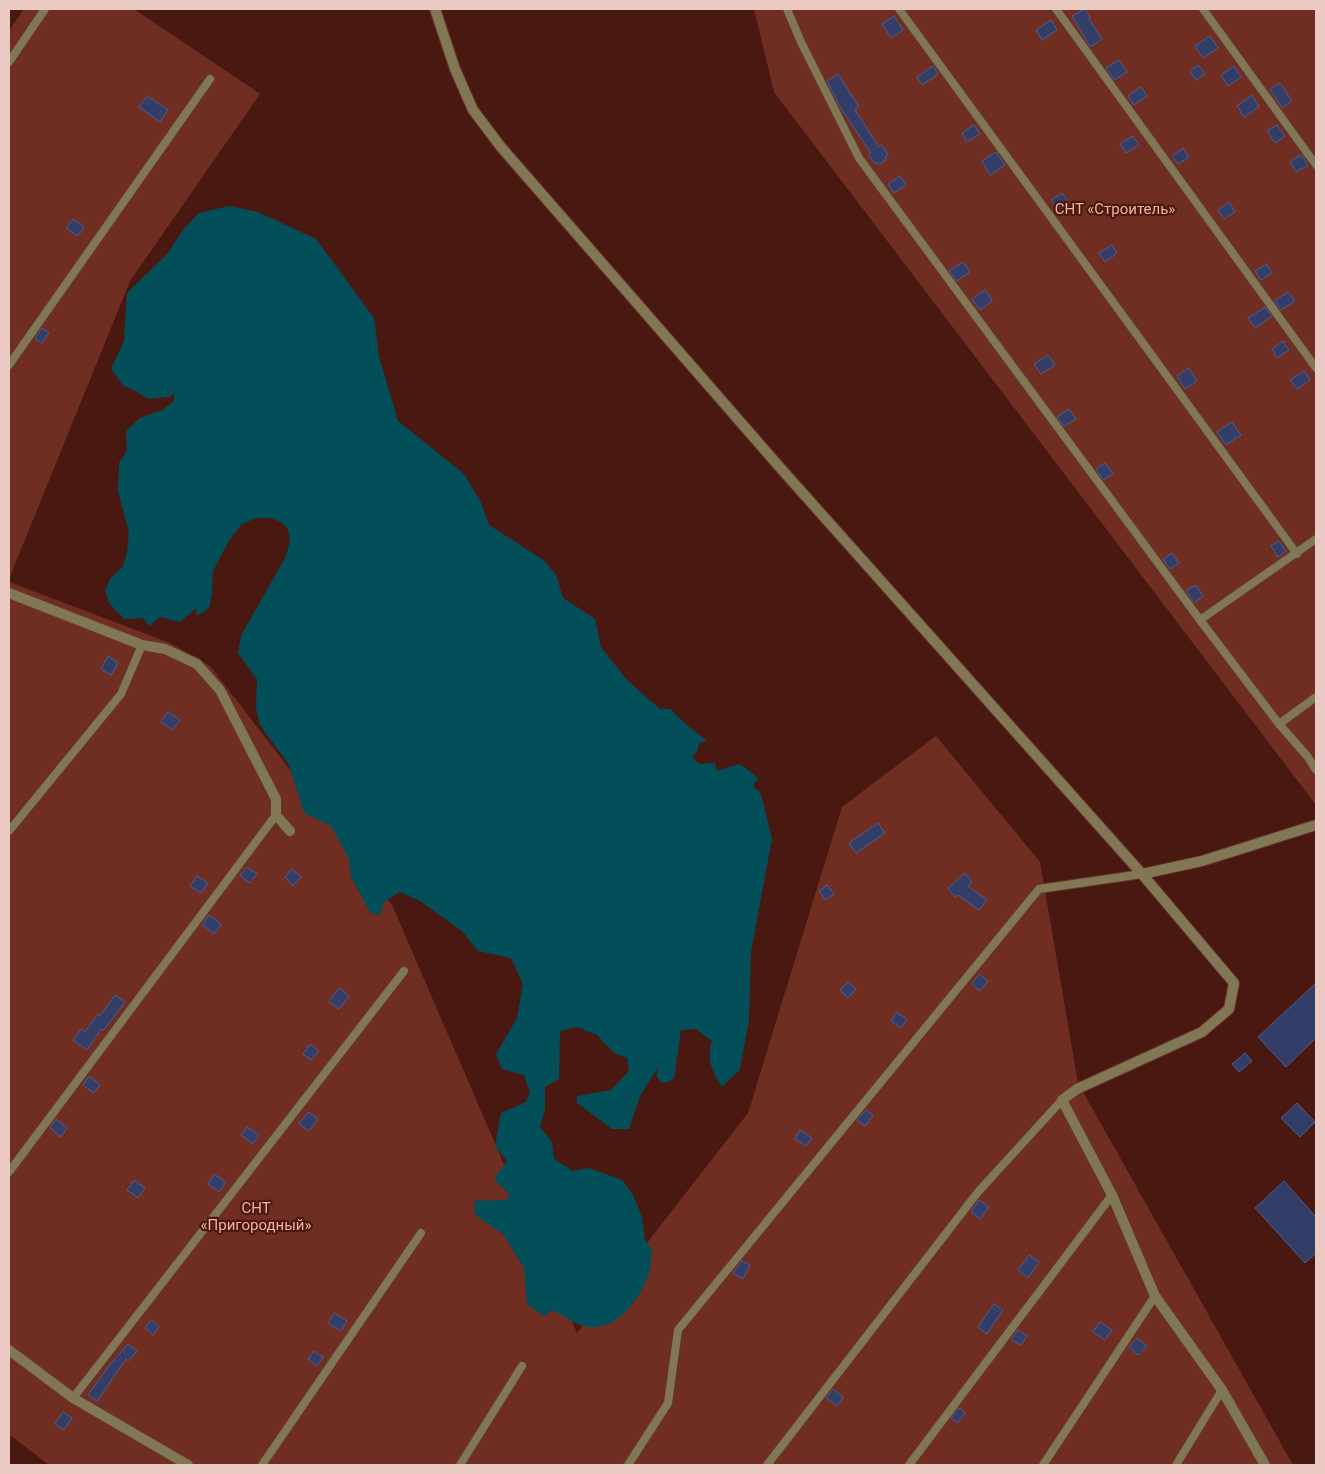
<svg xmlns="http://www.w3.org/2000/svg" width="1325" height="1474" font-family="Roboto,sans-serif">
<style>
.green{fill:#702e23}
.water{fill:#024f5a}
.building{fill:#333e68;stroke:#505c89}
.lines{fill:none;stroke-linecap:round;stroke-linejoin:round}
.lane-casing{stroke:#63352d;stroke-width:10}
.street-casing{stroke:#63352d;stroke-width:12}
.lane{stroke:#827755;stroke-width:8}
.street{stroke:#827755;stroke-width:10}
.labels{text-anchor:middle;stroke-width:4.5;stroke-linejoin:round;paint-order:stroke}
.park-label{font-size:15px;fill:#f6b0a1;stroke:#491911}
</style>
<rect width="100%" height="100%" fill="#491911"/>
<g class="green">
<path d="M24,9H134L260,94L130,281L9,579V31Z"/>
<path d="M754,9H1316V805L774,92Z"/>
<path d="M9,582L170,643L210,666L281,758L392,905L577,1333L748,1113L842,807L936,736L1040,862L1078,1083L1293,1465H49L9,1434Z"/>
</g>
<path class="water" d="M229,206L258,212L316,239L374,318L379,357L398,421L464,474L481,502L489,525L545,561L557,577L563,598L595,619L601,647L627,680L660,709H670L688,726L707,741L699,743L697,752L692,757L699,764L715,763L717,771L740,764L758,778L753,786L761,794L772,839L751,952L749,1020L740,1069L722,1087C712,1071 706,1059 712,1041L696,1029L681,1030L674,1078L668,1082L662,1083L657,1077L658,1067L640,1096L629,1129H612L577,1103V1096L611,1090L629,1071L627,1058L614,1053L597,1035L577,1027L560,1031L559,1079L545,1087V1109L540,1127L552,1142L554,1159L573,1171L589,1168L622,1180L633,1195L642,1217L645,1240L652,1250C651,1257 651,1264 650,1270C643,1294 621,1328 592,1327C578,1327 565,1317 553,1310L544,1316L527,1304L524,1268L503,1234L475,1215L474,1201L506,1200L510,1195L494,1179L507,1161L495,1146L501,1113L526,1102L530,1092L524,1075L502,1069L496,1054L517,1018L523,984L511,958L478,951L462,931L420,901L400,892L384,902L380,915L370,912L351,877L349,859L331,826L304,813L289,765L260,725L256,708L257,679L238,653L241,636L286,556L290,541L288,529L281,522L271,518H256L242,524L230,539L213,571L212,593L209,608L197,616L196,608L180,622L160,617L149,626L143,618L124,619L109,603L105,590L110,579L123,566L127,553L129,532L118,491L119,463L127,451L126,431L140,418L162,410L174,401V393L169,397L148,399L138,392L124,386L111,369L124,341L127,293L167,254L183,230L199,213Z"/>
<g class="building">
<path d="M1085,9L1090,17L1089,19L1102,39L1090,47L1072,16Z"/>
<path d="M894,16L903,30L891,38L882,24Z"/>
<path d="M1051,20L1057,30L1042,40L1036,30Z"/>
<path d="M1210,36L1218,48L1203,58L1195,46Z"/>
<path d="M1119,60L1127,72L1114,80L1106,68Z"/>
<path d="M1198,65L1205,74L1196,80L1190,71Z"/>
<path d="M933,66L938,74L922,85L917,77Z"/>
<path d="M1234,66L1241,77L1228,86L1221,75Z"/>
<path d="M838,74L859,107L855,110L879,147L882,145L888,155L885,157L887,159L879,165L877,162L875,164L868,154L871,153L840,107L827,81Z"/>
<path d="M1280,83L1292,101L1282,108L1270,89Z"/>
<path d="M1141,87L1147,96L1134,105L1128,96Z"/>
<path d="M1252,95L1259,107L1244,117L1237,106Z"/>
<path d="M147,96L168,110L160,122L139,107Z"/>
<path d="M974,125L980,134L967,142L962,133Z"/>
<path d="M1277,125L1285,136L1275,143L1267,131Z"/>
<path d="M1133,136L1139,145L1126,153L1120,144Z"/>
<path d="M1183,148L1189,157L1178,164L1172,156Z"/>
<path d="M996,152L1005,165L990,175L982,161Z"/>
<path d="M1301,154L1308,165L1296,172L1290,162Z"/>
<path d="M900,176L906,185L894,193L888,184Z"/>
<path d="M1062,193L1068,202L1057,209L1051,200Z"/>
<path d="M1229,202L1235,212L1224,219L1218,210Z"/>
<path d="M73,219L84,227L78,236L66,228Z"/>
<path d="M1112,245L1117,253L1105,262L1099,253Z"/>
<path d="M963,262L970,272L957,281L949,271Z"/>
<path d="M1266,264L1272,273L1261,280L1255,271Z"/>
<path d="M985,290L992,301L980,310L972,299Z"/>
<path d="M1288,292L1295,301L1281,310L1274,301Z"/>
<path d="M1265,307L1272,316L1255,328L1248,318Z"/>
<path d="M42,328L49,333L42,343L35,338Z"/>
<path d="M1283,341L1289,350L1277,358L1272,349Z"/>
<path d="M1048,355L1055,365L1041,374L1034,364Z"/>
<path d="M1189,368L1197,381L1185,389L1177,376Z"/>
<path d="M1304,371L1310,380L1297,389L1290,380Z"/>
<path d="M1069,409L1076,419L1064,426L1057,417Z"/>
<path d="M1232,422L1241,435L1226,445L1217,432Z"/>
<path d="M1105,463L1113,474L1103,480L1096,469Z"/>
<path d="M1279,541L1286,551L1278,557L1271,546Z"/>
<path d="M1172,553L1179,563L1170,569L1163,559Z"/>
<path d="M1196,585L1203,596L1194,603L1186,591Z"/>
<path d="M108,656L118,663L111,675L101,669Z"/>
<path d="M168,712L180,720L172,730L161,722Z"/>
<path d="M878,823L885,833L856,853L849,843Z"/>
<path d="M247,867L257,874L250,883L240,876Z"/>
<path d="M292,869L301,877L293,886L285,877Z"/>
<path d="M965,873L972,882L968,886L987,900L979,910L958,895L955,897L948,888Z"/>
<path d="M197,876L208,883L201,893L190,886Z"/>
<path d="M827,885L834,894L825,900L819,891Z"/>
<path d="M209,915L221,924L214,934L202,925Z"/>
<path d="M979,974L988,981L980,991L972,984Z"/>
<path d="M848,982L856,989L848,998L840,990Z"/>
<path d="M1316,983V1038L1286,1067L1258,1037Z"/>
<path d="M339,988L349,996L339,1009L329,1002Z"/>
<path d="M115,995L125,1002L103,1031L101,1029L87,1050L73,1040L81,1029L85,1032L98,1014L100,1016Z"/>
<path d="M896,1012L907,1019L901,1028L891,1021Z"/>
<path d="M310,1044L319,1051L311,1060L303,1054Z"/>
<path d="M1245,1053L1252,1061L1239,1072L1232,1064Z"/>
<path d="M89,1076L100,1085L94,1093L83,1085Z"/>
<path d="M1297,1103L1315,1122L1300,1137L1281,1118Z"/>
<path d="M866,1110L873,1115L865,1126L857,1120Z"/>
<path d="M308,1112L318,1119L309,1131L299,1124Z"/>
<path d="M56,1119L67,1128L61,1137L50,1128Z"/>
<path d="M247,1127L259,1135L253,1144L241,1135Z"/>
<path d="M800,1130L812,1138L806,1146L795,1139Z"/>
<path d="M214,1174L226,1182L219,1192L208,1184Z"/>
<path d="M134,1180L145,1188L138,1198L127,1190Z"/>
<path d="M1284,1181L1316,1217V1253L1305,1263L1255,1208Z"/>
<path d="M979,1200L989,1207L980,1219L971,1212Z"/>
<path d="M1029,1255L1039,1262L1028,1278L1018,1270Z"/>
<path d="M742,1261L750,1265L743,1279L733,1273Z"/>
<path d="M994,1304L1003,1310L987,1334L978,1327Z"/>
<path d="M334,1313L347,1321L341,1331L328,1323Z"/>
<path d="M151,1320L159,1327L153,1335L145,1328Z"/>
<path d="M1100,1322L1112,1330L1105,1340L1093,1332Z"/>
<path d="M1018,1330L1027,1336L1021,1345L1011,1339Z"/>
<path d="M1137,1338L1147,1346L1138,1355L1129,1347Z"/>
<path d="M128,1344L137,1351L128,1361L126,1359L97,1401L88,1395L108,1367Z"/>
<path d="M314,1351L323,1357L317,1366L308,1359Z"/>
<path d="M833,1389L843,1397L837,1406L826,1398Z"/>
<path d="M959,1408L965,1412L958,1423L951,1418Z"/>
<path d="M63,1412L72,1418L64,1430L55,1424Z"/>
</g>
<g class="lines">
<defs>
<g id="lane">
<path d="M787,9L801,42L859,158L1200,620L1279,724L1308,757L1316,770"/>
<path d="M899,9L1297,554"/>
<path d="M1056,9L1316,368"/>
<path d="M1203,9L1316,165"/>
<path d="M9,62L45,9"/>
<path d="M9,365L210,79"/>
<path d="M1200,620L1316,539"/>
<path d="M1279,724L1316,697"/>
<path d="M9,831L121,694L142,645"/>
<path d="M9,1172L276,815"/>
<path d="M73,1398L404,971"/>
<path d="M262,1465L421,1233"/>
<path d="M460,1465L522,1366"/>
<path d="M628,1465L668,1403L678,1330L1039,889L1142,874"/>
<path d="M767,1465L978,1192L1062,1100"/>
<path d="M909,1465L1112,1195"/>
<path d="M1043,1465L1155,1296"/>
<path d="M1176,1465L1222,1390"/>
</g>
<g id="street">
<path d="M435,9L455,69L473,110L501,147L776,463L1142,874L1202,861L1316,825"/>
<path d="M9,593L142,645L165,649L197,664L220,690L276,799V815L290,831"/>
<path d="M1142,874L1234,983L1229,1009L1202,1032L1077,1089L1062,1100L1112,1195L1155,1296L1222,1390L1265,1465"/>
<path d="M9,1350L73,1398L188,1465"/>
</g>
</defs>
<use href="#lane" class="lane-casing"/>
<use href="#street" class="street-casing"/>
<use href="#lane" class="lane"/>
<use href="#street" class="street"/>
</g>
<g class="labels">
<g class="park-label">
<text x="1115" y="214">СНТ «Строитель»</text>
<text x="256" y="1213">СНТ<tspan x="256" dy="17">«Пригородный»</tspan></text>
</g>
</g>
<rect width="1325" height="1474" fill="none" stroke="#eacac3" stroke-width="20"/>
</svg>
